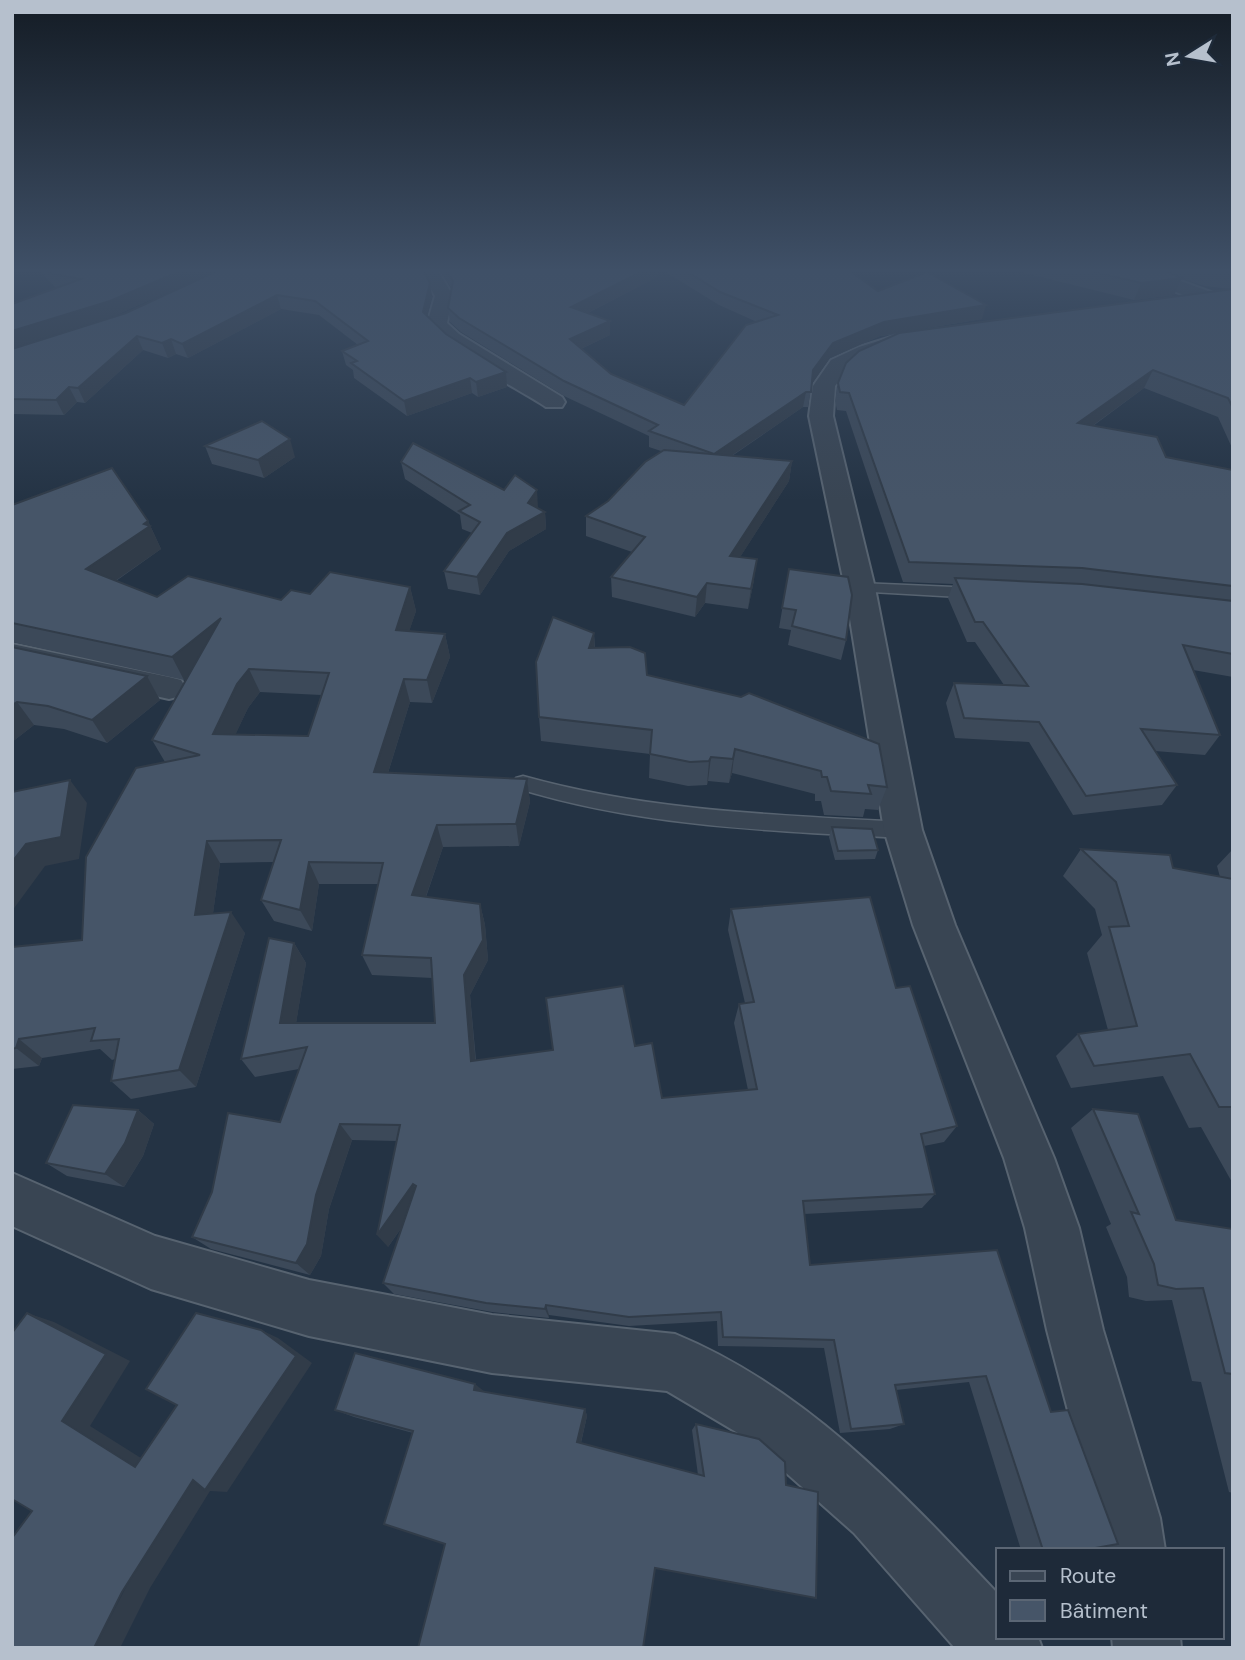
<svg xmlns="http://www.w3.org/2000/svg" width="1245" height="1660" font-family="'DM Sans',sans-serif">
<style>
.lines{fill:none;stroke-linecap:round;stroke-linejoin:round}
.service-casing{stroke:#576370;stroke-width:3}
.minor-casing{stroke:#576370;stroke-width:4}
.service{fill:#394553;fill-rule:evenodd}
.minor{fill:#394553;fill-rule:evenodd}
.wall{fill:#3c4959;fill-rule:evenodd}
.shaded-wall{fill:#313c49}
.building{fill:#465568;stroke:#313c49;stroke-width:2;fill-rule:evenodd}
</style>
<rect width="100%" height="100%" fill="#243344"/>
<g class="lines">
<defs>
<g id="service">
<path d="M860,583L977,588L985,593L977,598L854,591L852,588Z"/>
<path d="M523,776C647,811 774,815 903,822L910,824L914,830L910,836L903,838C772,831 642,827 516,788L513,783L516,778Z"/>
</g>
<g id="minor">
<path d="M419,269H437L453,296L447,323L459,334L562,397L565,402L562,407H546C514,386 448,354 427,324L435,296Z"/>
<path d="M1123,269H1148L1216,294L1218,298L1209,304L1202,302L1126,273Z"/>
<path d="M904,333L911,335L914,339L911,343L873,355L847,370L835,386L833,416L875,588L922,830L955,925L1054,1158L1079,1228L1103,1330L1160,1518L1165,1550H1100L1096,1518L1047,1330L1025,1228L1004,1158L913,925L884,830L845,588L809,416L813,386L831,360L859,347Z"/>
<path d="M12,644L169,677L181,680L186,688L181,696L169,699L12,664Z"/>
<path d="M12,1173L155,1236L309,1280L492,1315L675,1334C806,1388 903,1493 998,1594V1637H1038L1042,1648H955L854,1533L748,1439L667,1391L492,1373L309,1336L151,1289L12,1226Z"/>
<path d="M1112,1637H1180L1181,1648H1113Z"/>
</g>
</defs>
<use href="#service" class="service-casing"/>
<use href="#minor" class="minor-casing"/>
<use href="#service" class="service"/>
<use href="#minor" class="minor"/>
</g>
<g class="wall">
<path d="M38,269H220L116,315L12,348V304L58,287H55Z"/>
<path d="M221,269L432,296L427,316L446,334L507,387L478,397L472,393L407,416L354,378L353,370L346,365L342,351L358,345L319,315L281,309L188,358L176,354L168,358L143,350L85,403L77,402L64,415L12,414V349L126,313Z"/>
<path d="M439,269H658L657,277L588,313L610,335L581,349L611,374L684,405L757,322L719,305L661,269H847L878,291L982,319L910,331L1230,289L1205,286L1182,279L1174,295L1134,300L1009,269H1233V450L1218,417L1144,388L1093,426L1166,457L1233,470V677L1193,670L1220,735L1205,755L1155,751L1177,785L1162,805L1073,815L1029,742L955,738L946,703L954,683L1004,685L975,642H967L948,598L953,584L903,582L846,411L837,410L835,401L838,383L897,334L880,336L830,358L812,383L808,407H803L732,456L792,461L789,481L740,557L754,580L748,609L705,603L695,617L612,597L611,577L632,552L586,536V516L608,501L661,451L649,447V436L564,396L461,332L450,322L448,308L452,289Z"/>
<path d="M205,446L295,457L264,478L212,464Z"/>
<path d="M401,462L504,490L538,507V508L545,512L546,529L509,551L480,595L448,589L444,571L472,533L462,529L460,515L405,479Z"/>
<path d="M12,505L148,521L161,549L116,581L157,597L281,600L310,594L410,587L416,611L409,631L445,634L450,657L432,703L410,702L388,773L527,779L530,802L519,846L443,847L426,897L480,904L485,925L488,960L470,995L476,1060L635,1046L662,1098L748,1090L734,1023L739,1004L745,1003L728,930L731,909L896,988L957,1126L944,1142L924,1146L935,1194L922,1208L804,1214L810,1265L997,1250L1084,1550H1021L969,1382L896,1390L904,1424L890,1429L840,1433L824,1348L718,1346L717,1321L629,1326L549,1315V1318L492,1312L394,1294L383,1283L402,1227L388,1247L397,1141L352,1140L329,1209L321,1256L310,1275L211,1249L192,1237L280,1122L299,1069L255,1077L241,1059L294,943L306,963L296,1023H435L432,978L372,975L362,955L379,884H319L312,931L274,921L261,900L274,862L220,863L213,913L245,933L196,1087L131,1099L111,1081L115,1059L112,1060L100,1049L42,1058L39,1066L12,1069V947L82,940L165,762L152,740L187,677L184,680L12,642ZM260,692L321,695L308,736L235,735L248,708Z"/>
<path d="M789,569L846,640L841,660L788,645L791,630L779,628Z"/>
<path d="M594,633L595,648L647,675L887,787L878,810L865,809L863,817L824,815L821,801H815V794L732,773L729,783L708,781L707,785L688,786L649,778L650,754L541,741L539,717Z"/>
<path d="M12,647L147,676L160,700L107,743L64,729L34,725L12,742Z"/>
<path d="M832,827L878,850L875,859L835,860L829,837Z"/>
<path d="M1081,849L1220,877L1217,866L1233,849V1184L1201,1127L1189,1128L1163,1076L1071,1088L1056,1056L1078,1034L1108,1030L1087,953L1102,935L1095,909L1063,876Z"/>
<path d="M1093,1109L1176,1220L1233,1229V1493L1229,1492L1201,1382L1192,1381L1172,1300L1146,1301L1129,1297L1127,1277L1106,1227L1111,1224L1071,1128Z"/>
<path d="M138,1110L154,1124L143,1156L124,1187L67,1176L46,1163Z"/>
<path d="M485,1392L585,1409L587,1416L581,1443L698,1475L692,1430L696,1424L759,1439L655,1568L445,1544L413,1433L354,1417L335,1410Z"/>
</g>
<g class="shaded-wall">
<path d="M185,269H220L116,315L12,348V331Z"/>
<path d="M647,269H658L657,277L572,321L571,307Z"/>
<path d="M1182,278L1174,295L1134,300L1141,283Z"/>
<path d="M430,283L432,296L425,326L423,312Z"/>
<path d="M277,295L281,309L188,358L182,344Z"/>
<path d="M986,305L982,319L880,336L830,358L811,385L813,370L833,343L884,322Z"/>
<path d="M610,321V335L570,354V339Z"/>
<path d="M137,336L143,350L85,403L78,388Z"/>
<path d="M171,339L176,354L168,358L162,343Z"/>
<path d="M1153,370L1144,388L1070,442L1078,423Z"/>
<path d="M506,372L507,387L478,397L476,382Z"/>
<path d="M470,378L472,393L407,416L404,401Z"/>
<path d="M69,387L77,402L64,415L56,400Z"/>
<path d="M806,392L803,407L712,469L714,454Z"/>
<path d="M290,439L295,457L264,478L258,460Z"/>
<path d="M792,461L789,481L728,576L730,556Z"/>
<path d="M537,490L538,507L530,520L528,503Z"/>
<path d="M545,512L546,529L509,551L480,595L477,577L507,533Z"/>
<path d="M148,521L161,549L99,592L86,569Z"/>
<path d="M757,559L754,580L748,609L751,589Z"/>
<path d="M707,583L705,603L695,617L697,597Z"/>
<path d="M410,587L416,611L402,653L396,630Z"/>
<path d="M221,618L231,641L184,680L172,657Z"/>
<path d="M594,633L595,658L589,648Z"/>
<path d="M445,634L450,657L432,703L427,680Z"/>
<path d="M249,669L260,692L248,708L225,757L213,734L237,684Z"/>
<path d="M147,676L160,700L107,743L92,720Z"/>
<path d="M404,679L410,702L381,795L374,772Z"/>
<path d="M17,702L34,725L12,742V705Z"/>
<path d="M735,749L732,773L729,783L733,759Z"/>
<path d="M711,757L708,781L707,785L709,761Z"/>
<path d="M527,779L530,802L519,846L516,824Z"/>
<path d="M70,780L87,803L79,859L45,866L12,911V862Z"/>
<path d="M437,825L443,847L419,916L412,895Z"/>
<path d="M207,841L220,863L210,935L195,915Z"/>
<path d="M309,862L319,884L312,931L300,910Z"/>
<path d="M480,904L485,925L488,960L470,995L477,1079L471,1061L464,975Z"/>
<path d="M231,912L245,933L196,1087L179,1070Z"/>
<path d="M294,943L306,963L293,1042L280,1023Z"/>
<path d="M19,1039L42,1058L39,1066L16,1048Z"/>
<path d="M138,1110L154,1124L143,1156L124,1187L105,1174Z"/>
<path d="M340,1124L352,1140L329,1209L321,1256L310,1275L296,1263L316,1195Z"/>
<path d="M413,1184L422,1198L388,1247L377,1235Z"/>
<path d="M546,1305L549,1315V1318L545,1309Z"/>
<path d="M27,1313L54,1322L130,1361L90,1426L160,1470L135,1467L62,1421Z"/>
<path d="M261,1330L278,1338L312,1363L227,1492L210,1491L150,1588L120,1648H94Z"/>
<path d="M475,1384L485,1392L474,1390Z"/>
<path d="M585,1409L587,1416L580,1446L577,1442Z"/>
</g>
<g class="building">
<path d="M45,269H185L110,301L12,331V304L81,279L49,273Z"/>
<path d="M221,269H422L430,283L423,312L446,334L506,372L476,382L470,378L404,401L351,363L357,361L342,351L368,341L315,301L277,295L182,344L171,339L162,343L137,336L78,388L69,387L56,400L12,399V349L126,313Z"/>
<path d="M445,269H647L571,307L610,321L570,339L611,374L684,405L746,325L778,315L720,292L683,269H847L878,291L927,272L986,305L884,322L833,343L813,370L811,392H806L714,454L649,431L658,425L564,381L459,318L448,308L453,281Z"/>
<path d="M1082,269H1161L1182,278L1141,283Z"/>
<path d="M1212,269H1233V272L1213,269Z"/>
<path d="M1233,289V408L1228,398L1153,370L1078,423L1157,437L1166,457L1233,470V586L1082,568L909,562L849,393L840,392L838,383L846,363L859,351L899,333Z"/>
<path d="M262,421L290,439L258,460L205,446Z"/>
<path d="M413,443L504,490L515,475L537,490L528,503L545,512L507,533L477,577L444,571L480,522L459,511L470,505L401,462Z"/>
<path d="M664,450L792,461L730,556L757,559L751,589L707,583L697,597L611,577L645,537L586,516L608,501L645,462Z"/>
<path d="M112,468L148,521L144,524L150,526L86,569L157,597L188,576L281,600L291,590L310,594L330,572L410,587L396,630L445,634L427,680L404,679L374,772L527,779L516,824L437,825L412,895L480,904L483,940L464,975L471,1061L553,1050L546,998L623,986L635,1046L652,1043L662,1098L757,1089L739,1004L754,1002L731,909L870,897L896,988L910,986L957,1126L921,1134L935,1194L803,1201L810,1265L997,1250L1051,1412L1068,1410L1118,1544L1084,1550H1043L986,1376L895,1385L904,1424L851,1429L834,1340L723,1337L721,1312L629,1317L546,1305L545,1309L486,1303L383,1283L416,1186L413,1184L377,1235L400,1125L340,1124L316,1195L307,1244L296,1263L192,1237L212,1192L228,1113L280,1122L307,1047L241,1059L269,938L294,943L280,1023H435L431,958L362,955L383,863L309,862L300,910L261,900L281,840L207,841L195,915L231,912L179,1070L111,1081L119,1039L91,1041L95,1028L19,1039L16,1048L12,1049V947L82,940L86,857L136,768L200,755L152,740L221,618L172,657L12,623V505ZM249,669L329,673L308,736L213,734L237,684Z"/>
<path d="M789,569L848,577L852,595L846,640L792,626L796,610L782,608Z"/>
<path d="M955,578L1082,584L1233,601V654L1183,645L1220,735L1141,729L1177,785L1086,796L1039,722L964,718L954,683L1028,686L983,622H975Z"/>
<path d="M553,617L594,633L589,648L630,647L645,653L647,675L741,697L749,693L879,744L887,787L868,785L871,794L831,791L827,777H822L821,771L735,749L733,759L711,757L709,761L690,762L650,754L652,730L539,717L536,662Z"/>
<path d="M12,647L147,676L92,720L48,706L17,702L12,705Z"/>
<path d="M70,780L61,837L26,844L12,862V792Z"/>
<path d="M832,827L872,829L878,850L838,851Z"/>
<path d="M1081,849L1170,855L1173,868L1233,879V1109L1232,1107H1219L1190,1054L1094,1066L1078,1034L1137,1026L1109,927L1129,926L1116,882Z"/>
<path d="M73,1105L138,1110L125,1143L105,1174L46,1163Z"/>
<path d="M1093,1109L1138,1114L1176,1220L1233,1229V1374L1225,1373L1203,1288L1176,1289L1158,1285L1154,1264L1131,1212L1139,1214Z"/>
<path d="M27,1313L106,1354L62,1421L135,1467L177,1405L146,1389L196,1313L261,1330L296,1356L205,1490L193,1480L122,1592L94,1648H12V1538L32,1511L12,1499V1333Z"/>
<path d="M355,1353L475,1384L474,1390L585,1409L577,1442L704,1476L696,1424L759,1439L785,1462L786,1485L818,1492L816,1598L655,1568L643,1648H418L445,1544L384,1524L413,1431L335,1410Z"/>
</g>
<linearGradient id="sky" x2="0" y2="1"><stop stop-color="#141c25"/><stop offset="0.54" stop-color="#3f5067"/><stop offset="1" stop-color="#3f5067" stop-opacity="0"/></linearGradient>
<rect width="1245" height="501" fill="url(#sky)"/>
<rect width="1245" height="1660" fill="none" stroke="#b6c0cd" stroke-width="28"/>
<rect x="996" y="1548" width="228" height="91" fill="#1e2a39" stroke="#5b6674" stroke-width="2"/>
<rect x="1010" y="1571" width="35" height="10" fill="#394553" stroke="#5b6674" stroke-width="2"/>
<text x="1060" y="1583" font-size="21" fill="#b6c0cd">Route</text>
<rect x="1010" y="1600" width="35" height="21" fill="#465568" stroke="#5b6674" stroke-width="2"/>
<text x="1060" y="1618" font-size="21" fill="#b6c0cd">Bâtiment</text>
<g transform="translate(1189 56) rotate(259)" stroke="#1e2a39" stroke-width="5" paint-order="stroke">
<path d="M0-5L12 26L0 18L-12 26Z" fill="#b6c0cd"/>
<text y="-10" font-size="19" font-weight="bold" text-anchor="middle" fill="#b6c0cd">N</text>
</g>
</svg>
